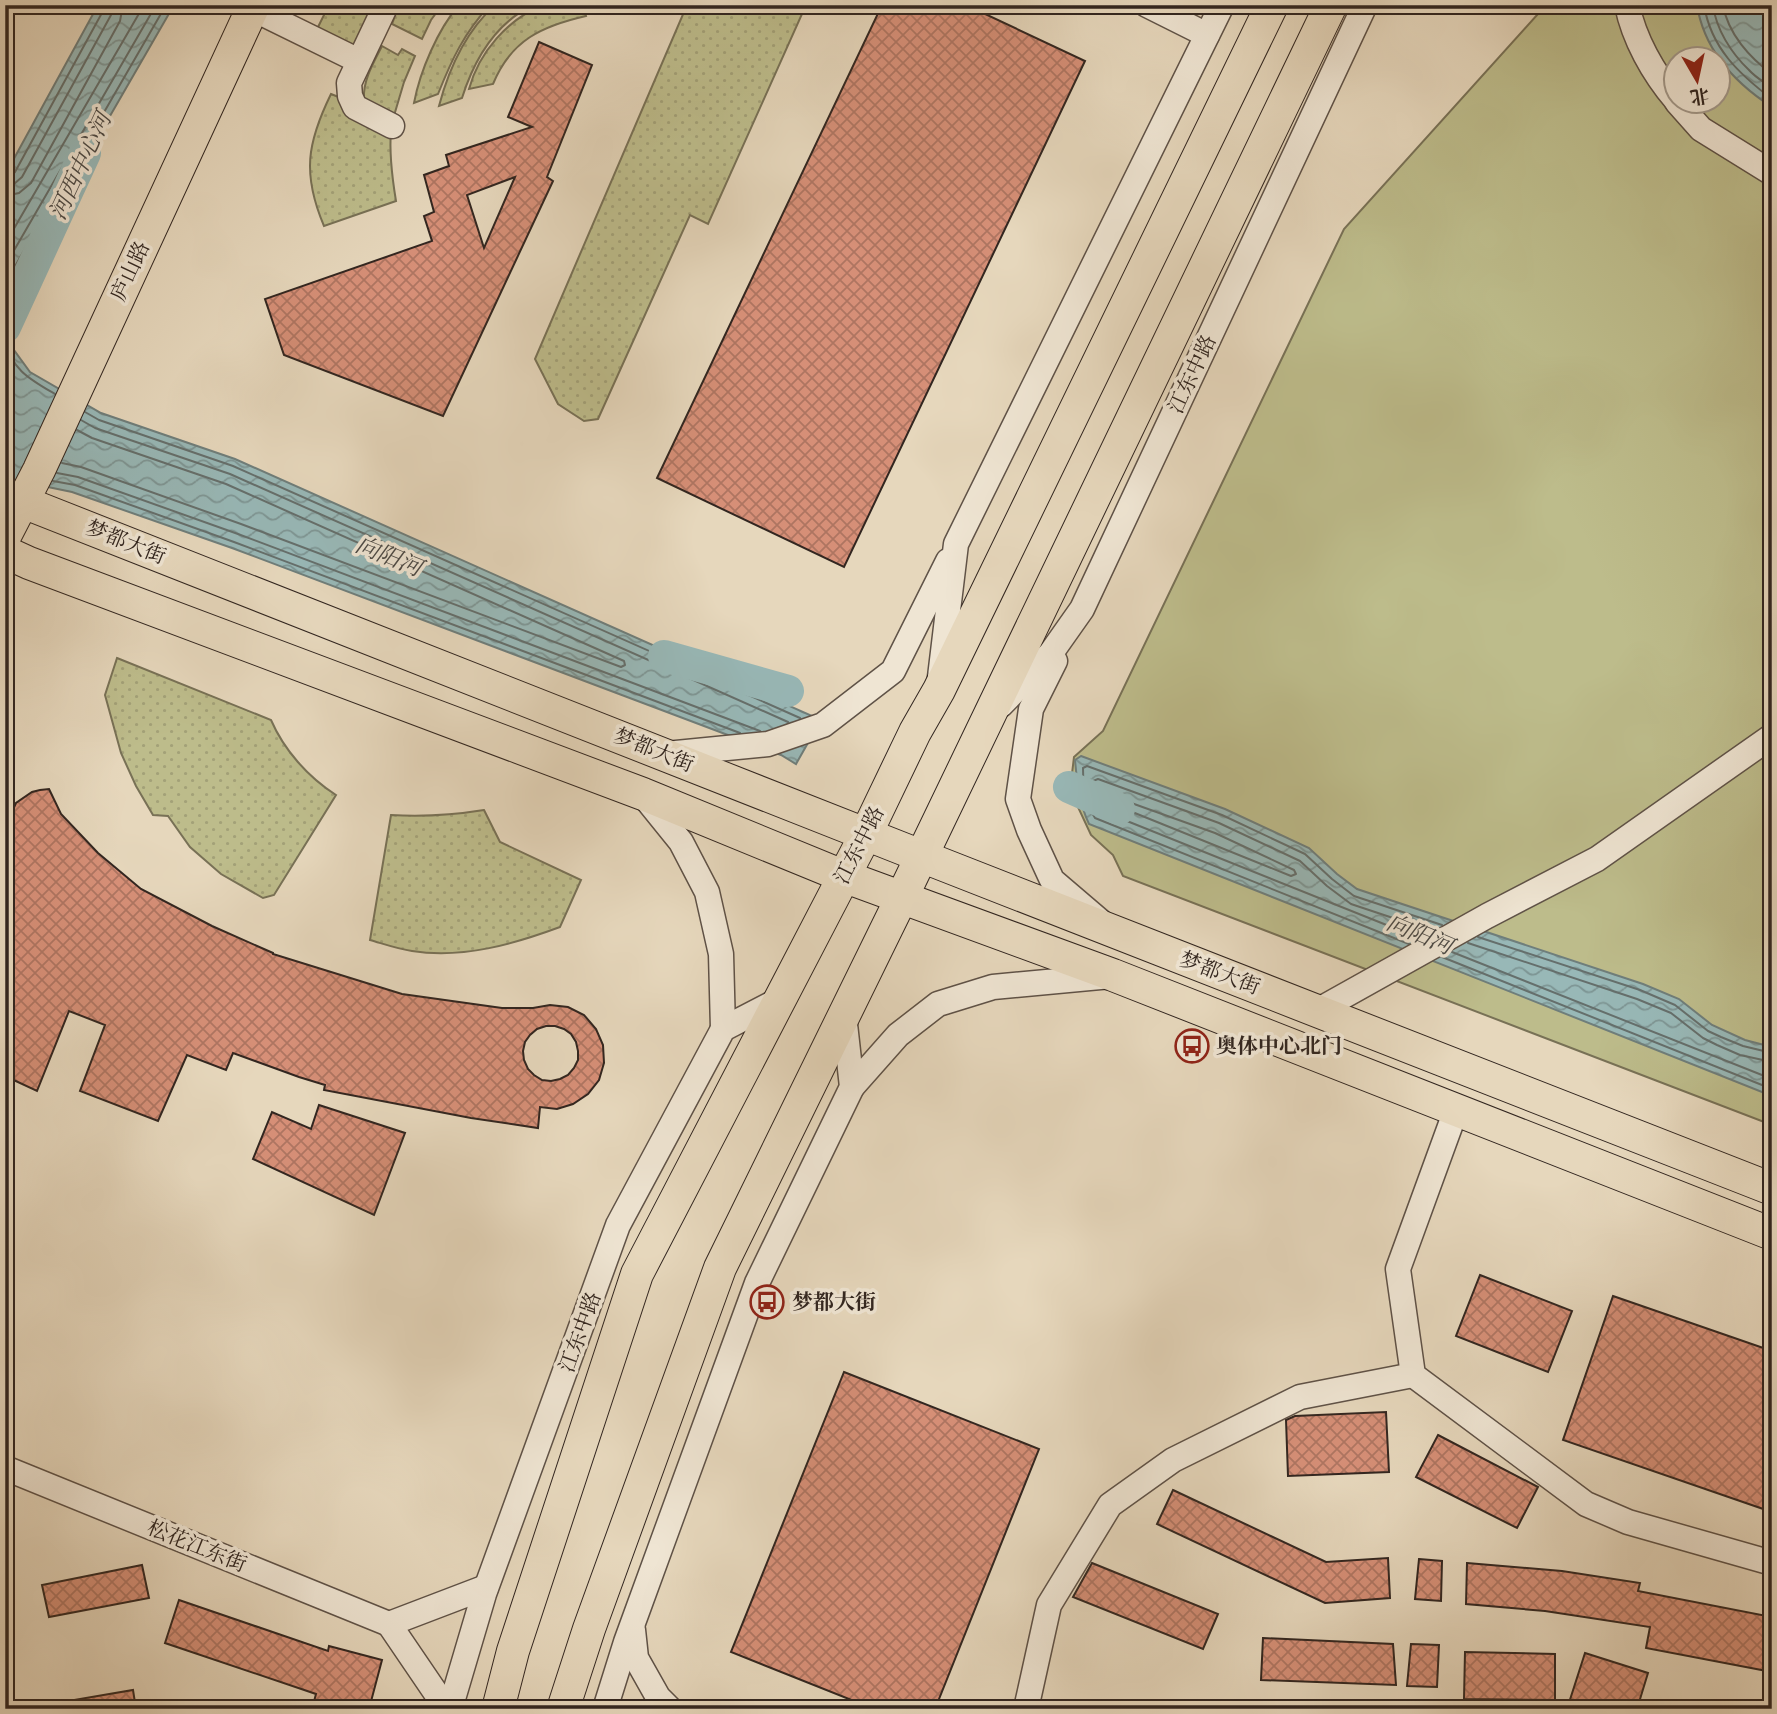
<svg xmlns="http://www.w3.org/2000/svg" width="1777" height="1714" font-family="'Old Standard TT','Noto Serif SC',serif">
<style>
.grass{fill:url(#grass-dots);stroke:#787156;stroke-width:2}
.park{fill:#bdbc8b;stroke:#787156;stroke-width:2;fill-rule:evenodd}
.water{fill:url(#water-waves);stroke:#6f7e7b;stroke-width:2}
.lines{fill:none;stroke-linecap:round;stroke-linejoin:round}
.shore{stroke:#656f6c;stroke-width:2}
.river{stroke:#98b8b7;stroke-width:32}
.building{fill:url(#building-cross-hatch);stroke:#322620;stroke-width:2;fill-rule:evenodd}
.minor-casing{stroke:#5f5247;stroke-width:27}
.major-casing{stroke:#322620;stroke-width:34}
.minor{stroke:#efe5d3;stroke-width:24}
.major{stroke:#e6d7bc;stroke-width:32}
.labels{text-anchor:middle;stroke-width:7;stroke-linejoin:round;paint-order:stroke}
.street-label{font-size:21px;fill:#322620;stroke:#efe5d3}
.poi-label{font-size:21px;font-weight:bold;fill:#322620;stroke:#efe5d3;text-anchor:start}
.water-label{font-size:23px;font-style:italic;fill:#4c4a46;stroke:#efe5d3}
</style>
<defs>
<pattern id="grass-dots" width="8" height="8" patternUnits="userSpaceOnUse" patternTransform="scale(1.75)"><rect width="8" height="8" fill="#bdbc8b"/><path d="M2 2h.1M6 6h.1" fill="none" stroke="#a3a178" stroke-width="1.8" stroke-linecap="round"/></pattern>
<pattern id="water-waves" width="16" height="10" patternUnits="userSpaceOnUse" patternTransform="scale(1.75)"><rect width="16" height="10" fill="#98b8b7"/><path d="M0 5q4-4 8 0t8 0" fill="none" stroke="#7d9594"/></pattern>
<pattern id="building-cross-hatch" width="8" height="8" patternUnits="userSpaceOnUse" patternTransform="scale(1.75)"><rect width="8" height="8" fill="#d68f77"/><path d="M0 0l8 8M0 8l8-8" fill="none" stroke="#ae7561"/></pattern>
</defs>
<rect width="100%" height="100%" fill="#e6d7bc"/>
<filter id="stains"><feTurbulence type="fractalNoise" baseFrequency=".00286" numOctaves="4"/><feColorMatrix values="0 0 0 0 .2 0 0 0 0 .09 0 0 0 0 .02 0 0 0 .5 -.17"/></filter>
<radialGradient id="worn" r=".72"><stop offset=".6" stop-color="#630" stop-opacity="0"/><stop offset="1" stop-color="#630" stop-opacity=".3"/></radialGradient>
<g class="grass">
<path d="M329,5H376L357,47L317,29Z"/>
<path d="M399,5H442L431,20L422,39L392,24Z"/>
<path d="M459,5H490C464,33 452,59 438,94L414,103C420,71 438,29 459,5Z"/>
<path d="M495,5H533C496,23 474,60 462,98L439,106C449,68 465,32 495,5Z"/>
<path d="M543,5H583L586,16C542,26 511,40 493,84L469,89C479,52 508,19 543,5Z"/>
<path d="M687,5H806L708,224L690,215L598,419L584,421L558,404L535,359Z"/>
<path d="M382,46L398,55L402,49L415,56L404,82L393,119L364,98C363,80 374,62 382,46Z"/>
<path d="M331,94L346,100L391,130C389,154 392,177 396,201L324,226C302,174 307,143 331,94Z"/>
<path d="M117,658L271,720C284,750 308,777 336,795L274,895L263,898L221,874L190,847L168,816L153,815L136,786L121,753L105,695Z"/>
<path d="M484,810L500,842L581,880L560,927C514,944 463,959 412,951C398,949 384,944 370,940L391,815C423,817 453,815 484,810Z"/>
</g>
<path class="park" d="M1546,5H1772V1125L1123,876L1113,855L1091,835L1077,805L1071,782L1074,757L1103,731L1344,229ZM1676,60H1718V102H1676Z"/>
<g class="water">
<path d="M98,5H174L20,272L8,311L14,350L30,372L101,413L235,459L821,720L796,764L781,755L232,548L72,492L14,480L5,481V175Z"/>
<path d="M1697,5H1772V107C1735,83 1704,50 1697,5Z"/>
<path d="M1081,756L1225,809L1309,848L1337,874L1357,889L1643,984L1679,999L1712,1025L1745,1040L1772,1047V1096L1089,824C1079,803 1077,782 1075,760Z"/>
</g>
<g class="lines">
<g class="shore">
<path d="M1704,5C1711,48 1739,74 1772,99"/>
<path d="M1713,5C1716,29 1731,53 1749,70C1755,77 1764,82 1772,88"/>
<path d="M1723,5C1728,34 1750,58 1772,74"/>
<path d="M5,177L11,176L15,172L103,11L104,5"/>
<path d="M5,185L14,184L22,177L111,15L113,5"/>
<path d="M5,196L19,193L31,183L120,21L123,5"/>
<path d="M5,244L144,5"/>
<path d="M5,266L156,5"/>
<path d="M5,296L14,268L166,5"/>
<path d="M5,339C10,369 31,380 55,394"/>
<path d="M85,412L99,420L233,466L800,718"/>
<path d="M81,420L95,428L230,474L788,722"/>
<path d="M62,463L81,467L241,524L621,667L625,665L624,661L226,484L92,438L77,430"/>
<path d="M57,473L78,477L238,534L760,731"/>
<path d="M53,481L75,485L234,542L740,733"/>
<path d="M1109,795L1215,833L1294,870L1296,874L1291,876L1110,803L1107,799Z"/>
<path d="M1478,937L1640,990L1675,1005L1708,1031L1721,1037L1743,1046L1772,1053"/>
<path d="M1419,938L1102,811L1098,805L1093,781L1098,779L1219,823L1300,861L1327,886L1351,904L1432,931"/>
<path d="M1468,943L1637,999L1671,1013L1703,1038L1717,1045L1740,1055L1772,1062"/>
<path d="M1409,944L1095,818C1086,804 1083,784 1083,768L1087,766L1222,815L1305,854L1332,879L1354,896L1442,925"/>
<path d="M1452,952L1772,1079"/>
<path d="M1442,957L1772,1089"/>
</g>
<g class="river">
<path d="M5,327L85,153"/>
<path d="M664,656L788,691"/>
<path d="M1069,787L1119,809"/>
</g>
</g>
<g class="building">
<path d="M882,5H966L1085,61L844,567L657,478Z"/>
<path d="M539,42L592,65L547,177L553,181L443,416L284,355L265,299L432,241L424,216L434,212L424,175L449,166L446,155L532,127L508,117ZM515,177L484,248L467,195Z"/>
<path d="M49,789L61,814L98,853L141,889L212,926L273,953V954L402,994L502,1008H533L550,1005L568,1007L584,1015L596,1029L603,1045L604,1063L599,1080L588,1094L573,1104L557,1109L540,1107L538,1128L471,1118L324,1090L325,1085L299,1077L233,1053L226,1070L187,1055L158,1121L80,1091L105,1025L69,1011L37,1091L5,1076V827L16,803L32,792L40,790ZM546,1026H555L564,1029L571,1034L576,1042L578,1051V1060L574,1068L568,1075L560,1079L551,1081L542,1080L534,1075L528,1069L524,1060L523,1051L525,1042L530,1035L537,1029Z"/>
<path d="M319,1105L405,1133L374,1215L253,1159L272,1112L311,1129Z"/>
<path d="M1480,1275L1572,1311L1548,1372L1456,1336Z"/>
<path d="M1613,1296L1772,1351V1512L1563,1440Z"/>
<path d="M844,1372L1039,1449L935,1709H874L731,1652Z"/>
<path d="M1386,1412L1389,1472L1288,1476L1286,1420L1295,1416Z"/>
<path d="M1438,1435L1538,1487L1517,1528L1416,1477Z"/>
<path d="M1173,1490L1326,1562L1388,1558L1390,1598L1325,1603L1157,1524Z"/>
<path d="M1419,1559L1442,1561L1441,1601L1415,1599Z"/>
<path d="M1092,1563L1218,1614L1203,1649L1073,1597Z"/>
<path d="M1467,1563L1562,1571L1640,1583L1638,1591L1772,1617V1672L1646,1648L1650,1627L1545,1611L1466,1604Z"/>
<path d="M142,1565L149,1598L49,1617L42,1585Z"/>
<path d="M179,1600L328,1651L329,1646L382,1660L369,1709H312L316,1694L165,1643Z"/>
<path d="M1263,1638L1393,1644L1396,1685L1261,1680Z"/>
<path d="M1411,1644L1439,1645L1437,1687L1407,1686Z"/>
<path d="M1465,1652L1555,1654V1700L1464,1699Z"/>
<path d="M1585,1653L1648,1673L1637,1709H1567Z"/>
<path d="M133,1690L136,1709H69L68,1701Z"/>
</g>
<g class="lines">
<defs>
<g id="minor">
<path d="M386,5L349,83L350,96L355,107L392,126"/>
<path d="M1147,5L1207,35"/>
<path d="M1627,5C1634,39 1653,73 1676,100"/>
<path d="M253,9L359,61"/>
<path d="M1677,102L1701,129L1772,173"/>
<path d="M1055,661L1031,709L1018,799L1029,830L1052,880L1100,921"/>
<path d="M940,677L956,544L1222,5"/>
<path d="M1001,705L1051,653L1082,609L1365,5"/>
<path d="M666,754L768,744L823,725L893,671L948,561"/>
<path d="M643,795L681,842L707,892L721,954L723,1029"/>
<path d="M1317,1011L1487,916L1597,859L1772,736"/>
<path d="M852,1087L898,1035L938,1004L993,987L1111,976"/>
<path d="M1456,1110L1398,1269L1413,1375L1586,1504L1628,1522L1772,1563"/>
<path d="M5,1468L389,1624"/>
<path d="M389,1624L486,1587"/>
<path d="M389,1624L440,1699L443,1709"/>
<path d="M633,1630L636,1658L658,1697L670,1709"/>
<path d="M450,1709L484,1594L618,1225L723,1029L779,1000"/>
<path d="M605,1709L626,1642L757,1283L852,1087L844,1015"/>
<path d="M1026,1709L1049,1605L1110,1505L1173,1460L1300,1397L1413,1375"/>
</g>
<g id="major">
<path d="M5,495L921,856L1772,1189"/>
<path d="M5,536L39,470L254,5"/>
<path d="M5,552L29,563L643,794L843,876L1113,975L1772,1234"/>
<path d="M498,1709L513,1651L637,1274L866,834L915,732L939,690L1272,5"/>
<path d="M563,1709L589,1629L720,1268L902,897L1331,5"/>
</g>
</defs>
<use href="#minor" class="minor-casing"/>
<use href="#major" class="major-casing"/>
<use href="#minor" class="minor"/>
<use href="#major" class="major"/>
</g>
<defs>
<symbol id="bus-ring" viewBox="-11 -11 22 22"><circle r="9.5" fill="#efe5d3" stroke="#8f2418" stroke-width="1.5"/><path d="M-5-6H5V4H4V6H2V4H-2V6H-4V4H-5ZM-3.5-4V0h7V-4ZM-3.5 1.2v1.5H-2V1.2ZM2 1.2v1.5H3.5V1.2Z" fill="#8f2418"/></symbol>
</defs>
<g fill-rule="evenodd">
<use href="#bus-ring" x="1173" y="1027" width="38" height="38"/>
<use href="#bus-ring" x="748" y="1283" width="38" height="38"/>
</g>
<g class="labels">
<g class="street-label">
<text transform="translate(130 271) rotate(-65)" y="7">庐山路</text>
<text transform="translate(1192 374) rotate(-65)" y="7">江东中路</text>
<text transform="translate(126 542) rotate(22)" y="7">梦都大街</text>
<text transform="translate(654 750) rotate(22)" y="7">梦都大街</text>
<text transform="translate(859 845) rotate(-63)" y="7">江东中路</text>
<text transform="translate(1220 973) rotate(21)" y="7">梦都大街</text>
<text transform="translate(580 1332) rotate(-70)" y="7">江东中路</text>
<text transform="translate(197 1546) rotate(22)" y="7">松花江东街</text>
</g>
<g class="poi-label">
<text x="1216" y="1053">奥体中心北门</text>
<text x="792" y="1309">梦都大街</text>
</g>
<g class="water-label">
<text transform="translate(80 166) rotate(-65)" y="8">河西中心河</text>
<text transform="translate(389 556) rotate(22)" y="8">向阳河</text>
<text transform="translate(1420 934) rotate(23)" y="8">向阳河</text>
</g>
</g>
<rect width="1777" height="1714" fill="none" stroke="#e6d7bc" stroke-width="28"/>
<rect x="7" y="7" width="1763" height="1700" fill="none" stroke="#322620" stroke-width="3.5"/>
<rect x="14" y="14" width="1749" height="1686" fill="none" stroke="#322620" stroke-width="2"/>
<g transform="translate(1697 80) rotate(171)"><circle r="33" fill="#efe5d3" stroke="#a3998b" stroke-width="2"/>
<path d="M0-5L12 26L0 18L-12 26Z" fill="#8f2418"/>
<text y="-10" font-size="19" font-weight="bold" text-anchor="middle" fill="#322620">北</text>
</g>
<rect width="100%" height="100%" filter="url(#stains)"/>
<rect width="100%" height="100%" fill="url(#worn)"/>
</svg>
